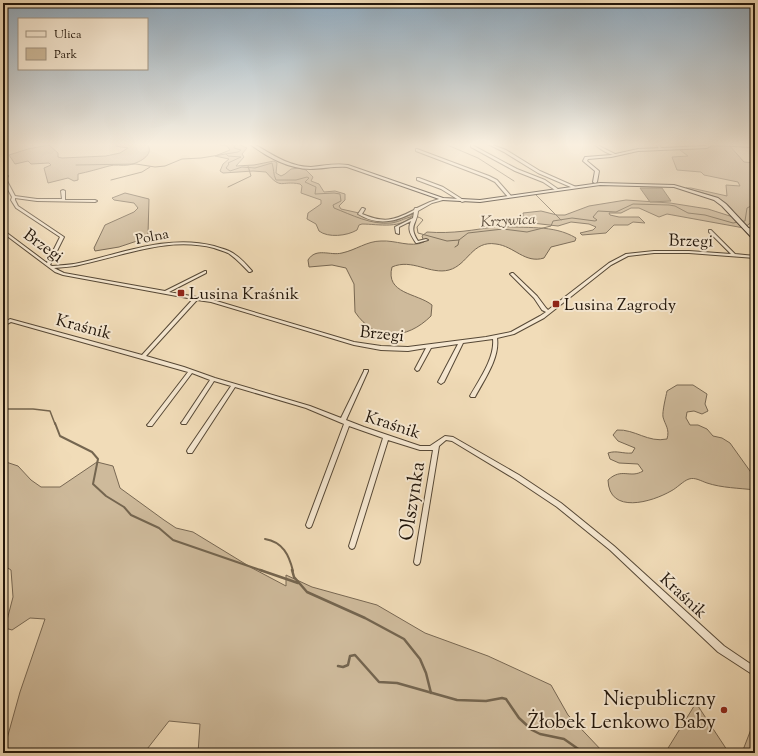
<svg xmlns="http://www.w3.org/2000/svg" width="758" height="756" font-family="'Sorts Mill Goudy',serif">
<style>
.green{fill:#ceba9b;stroke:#786853}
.water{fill:#ab997d;stroke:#74654f}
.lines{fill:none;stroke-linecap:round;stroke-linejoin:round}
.stream-far3{stroke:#74654f;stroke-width:1}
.stream-far2{stroke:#74654f;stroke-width:1.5}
.stream-far1{stroke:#74654f;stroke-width:2}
.stream{stroke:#74654f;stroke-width:2.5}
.street-casing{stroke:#564836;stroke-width:2}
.secondary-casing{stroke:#22160b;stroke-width:2}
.street{fill:#f6e8d1;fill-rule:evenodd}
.secondary{fill:#f6e8d1;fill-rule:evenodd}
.poi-dot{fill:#8f2418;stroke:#f6e8d1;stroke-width:1.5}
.labels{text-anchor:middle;stroke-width:4;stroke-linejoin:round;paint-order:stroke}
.far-street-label{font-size:14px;fill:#22160b;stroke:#f6e8d1}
.far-water-label{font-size:15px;font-style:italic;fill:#594a39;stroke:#f6e8d1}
.street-label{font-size:17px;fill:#22160b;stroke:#f6e8d1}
.poi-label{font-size:17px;fill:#22160b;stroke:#f6e8d1;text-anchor:start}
.near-street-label{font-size:20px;fill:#22160b;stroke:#f6e8d1}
.near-poi-label{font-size:20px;fill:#22160b;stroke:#f6e8d1;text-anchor:end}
</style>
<rect width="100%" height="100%" fill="#f1dcb8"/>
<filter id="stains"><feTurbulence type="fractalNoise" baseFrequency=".005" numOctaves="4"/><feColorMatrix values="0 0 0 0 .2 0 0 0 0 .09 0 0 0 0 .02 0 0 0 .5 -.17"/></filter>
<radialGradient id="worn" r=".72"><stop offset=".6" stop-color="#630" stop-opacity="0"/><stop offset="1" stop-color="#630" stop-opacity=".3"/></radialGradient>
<g class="green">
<path d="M116,144H147C156,155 137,164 128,165C122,166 115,164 109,166C98,169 88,172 78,174V180L74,181L68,178L48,183L44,168L51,165L49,163L31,164L28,161L15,164L9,155L28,149L49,145L58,153V157L62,158L106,156L120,153L128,148L116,146Z"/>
<path d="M216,144H238L247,148L242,154L244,157L236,166L254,165L274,161L277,163L276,173L281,176L285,174L291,169L299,168L306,170L313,177L311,181L319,184L324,192L335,191L345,194V200L339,206L341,209L359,213L378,220L395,221L413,214C403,230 378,224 362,224L359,225L357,230C347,236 328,238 319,231L316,224L307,219L308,213L321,204V200L301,193L302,186L300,184C280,180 282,191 266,172L253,171L223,173L220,171L223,164L229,159L215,156L230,150L227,146Z"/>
<path d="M729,145L744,162L755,163V207L751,212L754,220L744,228L667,214L659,217L639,208H631L621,213H609L610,215L619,217H639L645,223L633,222L628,225H614L606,233L582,235L580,233L593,230L596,227L589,224L571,222L558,226L532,223L525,221L523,217V213L541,211L557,215H565L589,206L626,200L670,203L708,209L733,217L736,216C726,195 705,195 686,188H691L727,196L726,185L740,186L738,182L704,175L701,172L677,170L672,157L688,156L680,150Z"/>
<path d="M125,193L149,199L148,234L146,238L119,247L95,251L94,248L105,225L134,212L138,208L134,203L114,200L112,198Z"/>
<path d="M499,226C525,229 553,224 576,238L575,241L551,247L544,258C525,264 514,246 496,244C472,240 468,265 449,270C430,275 412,258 392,267C385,294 417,293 432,305L431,316C407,340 375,342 355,312L354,284L346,268L332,265L309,267L308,260C316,247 330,256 342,253C356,250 367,241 381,241C396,240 410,248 424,242L422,236L427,232C452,234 474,230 499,226Z"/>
<path d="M677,385H693L707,394L705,404L708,411L702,414L694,411L687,412L686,418L690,425H698L707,429L713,436L722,438L730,443L755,478V490C739,488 722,488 707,483C701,481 695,477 689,479C683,481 677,488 671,491C652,502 609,515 608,480C622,467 630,479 643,471L638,464L619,463L610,459L608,453C617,450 623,454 632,453L635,448L618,441L613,435L617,430C635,429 648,443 667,439C670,429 665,425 663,417C662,412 666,396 667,391Z"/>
<path d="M3,461L18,466L31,480L41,487H60L97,462L113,466L120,488L164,520L176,528L193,532L252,568L286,586V575L312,587L377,605L425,633L488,656L551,685L568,715L604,753H198L200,724L169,721L144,753H3L20,692L45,619L30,618L12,630L5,628L13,597L11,570L3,565Z"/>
<path d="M696,703L729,753H665Z"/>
<path d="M755,719V753H742L743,750Z"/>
</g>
<path class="water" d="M640,188H662L671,201L650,202Z"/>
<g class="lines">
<g class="stream-far3">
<path d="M445,144L478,158L514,181"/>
<path d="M226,154L228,156L241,157L228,163L229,164L226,168L230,171L242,167L255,168L272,163C274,169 273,174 276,180H296L307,177L309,178L305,182L316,187L315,194L334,193L340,194L341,201L333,205L334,208C352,215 371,225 391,223C402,222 414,211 423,220L417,227L418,233L447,241L459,240L468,233L503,229L527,232L551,226L553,221L572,218L595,221L597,220L593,217L598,211L616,212L633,204L669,205L675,206L688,213L705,215L733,223L745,221L747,208L755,204"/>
<path d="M76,165L136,164L155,167L165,166L182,159L201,158L238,152L241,150L234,148L235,144H227"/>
<path d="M111,180L142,172L150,167"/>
<path d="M228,187L251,176L248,166"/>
<path d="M535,194L561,220"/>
<path d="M455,247L458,245L459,240"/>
</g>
<path class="stream-far2" d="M3,409H33L50,411L55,424"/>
<g class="stream-far1">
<path d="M55,423L60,436L92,452L98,459L93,484L106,496L124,507L131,515L159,528L173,540L263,571"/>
<path d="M265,539C283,542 289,555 293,571"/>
</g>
<g class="stream">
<path d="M260,570L298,583"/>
<path d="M292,570L294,577L307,592L365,618L404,639L420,659L426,673L431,693"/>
<path d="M338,666L343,667L348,665L350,656L355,655L379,682L397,683L457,700L486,701L502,698L506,699L519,718L532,730L540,734L564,739L584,753"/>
</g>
<defs>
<g id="street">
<path d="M488,144H490L506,150L540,171L576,187L573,188L538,173L504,152Z"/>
<path d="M594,144H596L605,149L617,155C610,156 600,149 594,144Z"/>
<path d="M656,144H658L662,149V150H660Z"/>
<path d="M711,144H722L755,145V147L712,145Z"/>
<path d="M472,145L517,169L545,180L558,189L555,190L543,182L515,171L471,147V145Z"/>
<path d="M417,149L489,176L497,180L511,196L508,197L495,182L487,178L416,151V149Z"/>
<path d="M3,173L8,176L6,179L15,196L37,199H62L61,191L63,190L65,191V200H95L97,201L95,202L37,201L15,198V200L18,206L64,237L50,265L52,266C61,265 70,265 79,263C123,253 169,234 214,246C219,248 225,249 229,251C238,255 246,264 252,271L250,272H249C242,265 236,258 228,253C224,251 219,250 214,248C168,236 123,256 79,265C71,267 62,267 54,268L64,273L165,291L205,271H206V273L169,292L213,300L354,342L381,346L408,347L486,337L511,332L540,316L546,312L542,310L534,298L510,274L512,273H513L537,296L546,308L548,310L609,263L626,254L654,251H689L731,254L709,232V230H711L735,254L755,256V258L689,253H654L628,256L611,265L544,318L514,334L497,338C500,358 484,380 475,397H471L470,396C479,380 495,358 493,339L463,343L444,382L441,384L438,382L458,344L431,348L419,370L417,371L415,369L426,348L408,351L381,350L354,345L211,302L197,300L146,356L184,367L215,378L310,406L341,418L364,371V370H368V371L346,420L364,427L420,446H430L445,436L453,437L519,475L561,503L614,546L724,646L755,667V676L718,652L610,550L557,507L515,479L452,441L446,440L439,446L420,562L419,564L417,565L415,564L414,562L433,450H420L388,440L355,546L354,548L352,549L350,548L349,546L383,438L349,426L312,525L311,527L309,528L307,527L306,525L344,424L306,408L235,387L192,453H188L187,451L188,449L231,386L214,381L186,424H182L181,423L182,422L210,380L192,373L152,426H148L147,425L148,424L188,372L11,322L3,326V323L10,319L142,355L193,299L63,275L55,272L3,233V230L47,263L60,237L16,208L11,200L12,197L3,180L4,176L3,175Z"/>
<path d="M417,178H419L443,187L465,201L462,202L441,189L417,180Z"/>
<path d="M442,198H443V200L432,203L418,211C417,225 408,225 418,241L426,239L428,240L417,243H416C411,235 407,230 411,221L399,227V234L396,233L395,227L413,218L414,212C395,222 378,226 358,214L362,208H363L365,209L362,214C384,223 393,221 414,210L415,208H417L430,202Z"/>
<path d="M746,228L755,229V231L746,230Z"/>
</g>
<g id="secondary">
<path d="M250,144H254C271,154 290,167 311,167C323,166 335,163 348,165L443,198L480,200L600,183L674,185L718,198L726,204L755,235V240L753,239L722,206L714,200L674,187L600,185L480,202L442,200L347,167C335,166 322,169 310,169C289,169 266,157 250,144Z"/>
<path d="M709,144H713L707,148L638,151L611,157L588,159L587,161L599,171L597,182L595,183L593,182L595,171L583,161L585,157H586L611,155L638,149L706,146Z"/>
<path d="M755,431V440L752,439L751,437L752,432Z"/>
</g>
</defs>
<use href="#street" class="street-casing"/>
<use href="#secondary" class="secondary-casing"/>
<use href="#street" class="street"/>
<use href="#secondary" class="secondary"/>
</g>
<linearGradient id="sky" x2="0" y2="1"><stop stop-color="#8fa9bd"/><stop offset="0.58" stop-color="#f9efdf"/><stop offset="1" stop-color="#f9efdf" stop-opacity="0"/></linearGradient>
<rect width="758" height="249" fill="url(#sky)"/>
<g class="poi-dot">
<rect x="177" y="289" width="8" height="8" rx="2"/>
<rect x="552" y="300" width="8" height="8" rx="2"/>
<circle cx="724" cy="710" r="4"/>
</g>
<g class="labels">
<g class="far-street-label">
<text transform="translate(152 236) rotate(-11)" y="5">Polna</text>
</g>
<g class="far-water-label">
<text transform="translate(508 220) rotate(-3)" y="5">Krzywica</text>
</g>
<g class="street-label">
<text transform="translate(691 240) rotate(1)" y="6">Brzegi</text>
<text transform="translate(44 245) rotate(36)" y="6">Brzegi</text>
<text transform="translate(84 326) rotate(15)" y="6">Kraśnik</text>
<text transform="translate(382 333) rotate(6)" y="6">Brzegi</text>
<text transform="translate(393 424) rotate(18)" y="6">Kraśnik</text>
<text transform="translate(684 595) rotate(43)" y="6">Kraśnik</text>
</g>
<g class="poi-label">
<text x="189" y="299">Lusina Kraśnik</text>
<text x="564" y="310">Lusina Zagrody</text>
</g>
<g class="near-street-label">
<text transform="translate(411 501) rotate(-81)" y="7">Olszynka</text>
</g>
<g class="near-poi-label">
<text x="716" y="705">Niepubliczny<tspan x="716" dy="23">Żłobek Lenkowo Baby</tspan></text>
</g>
</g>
<rect width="758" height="756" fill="none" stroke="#f1dcb8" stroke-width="16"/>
<rect x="4" y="4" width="750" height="748" fill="none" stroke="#22160b" stroke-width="2"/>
<rect x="8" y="8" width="742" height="740" fill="none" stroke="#22160b"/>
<rect x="18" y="18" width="130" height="52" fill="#f6e8d1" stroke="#a19482"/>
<rect x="26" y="31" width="20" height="6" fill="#f6e8d1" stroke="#a19482"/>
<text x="54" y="38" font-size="12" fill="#22160b">Ulica</text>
<rect x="26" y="48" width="20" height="12" fill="#ceba9b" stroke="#a19482"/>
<text x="54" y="58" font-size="12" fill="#22160b">Park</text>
<rect width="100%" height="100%" filter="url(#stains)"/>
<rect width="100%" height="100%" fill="url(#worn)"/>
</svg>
